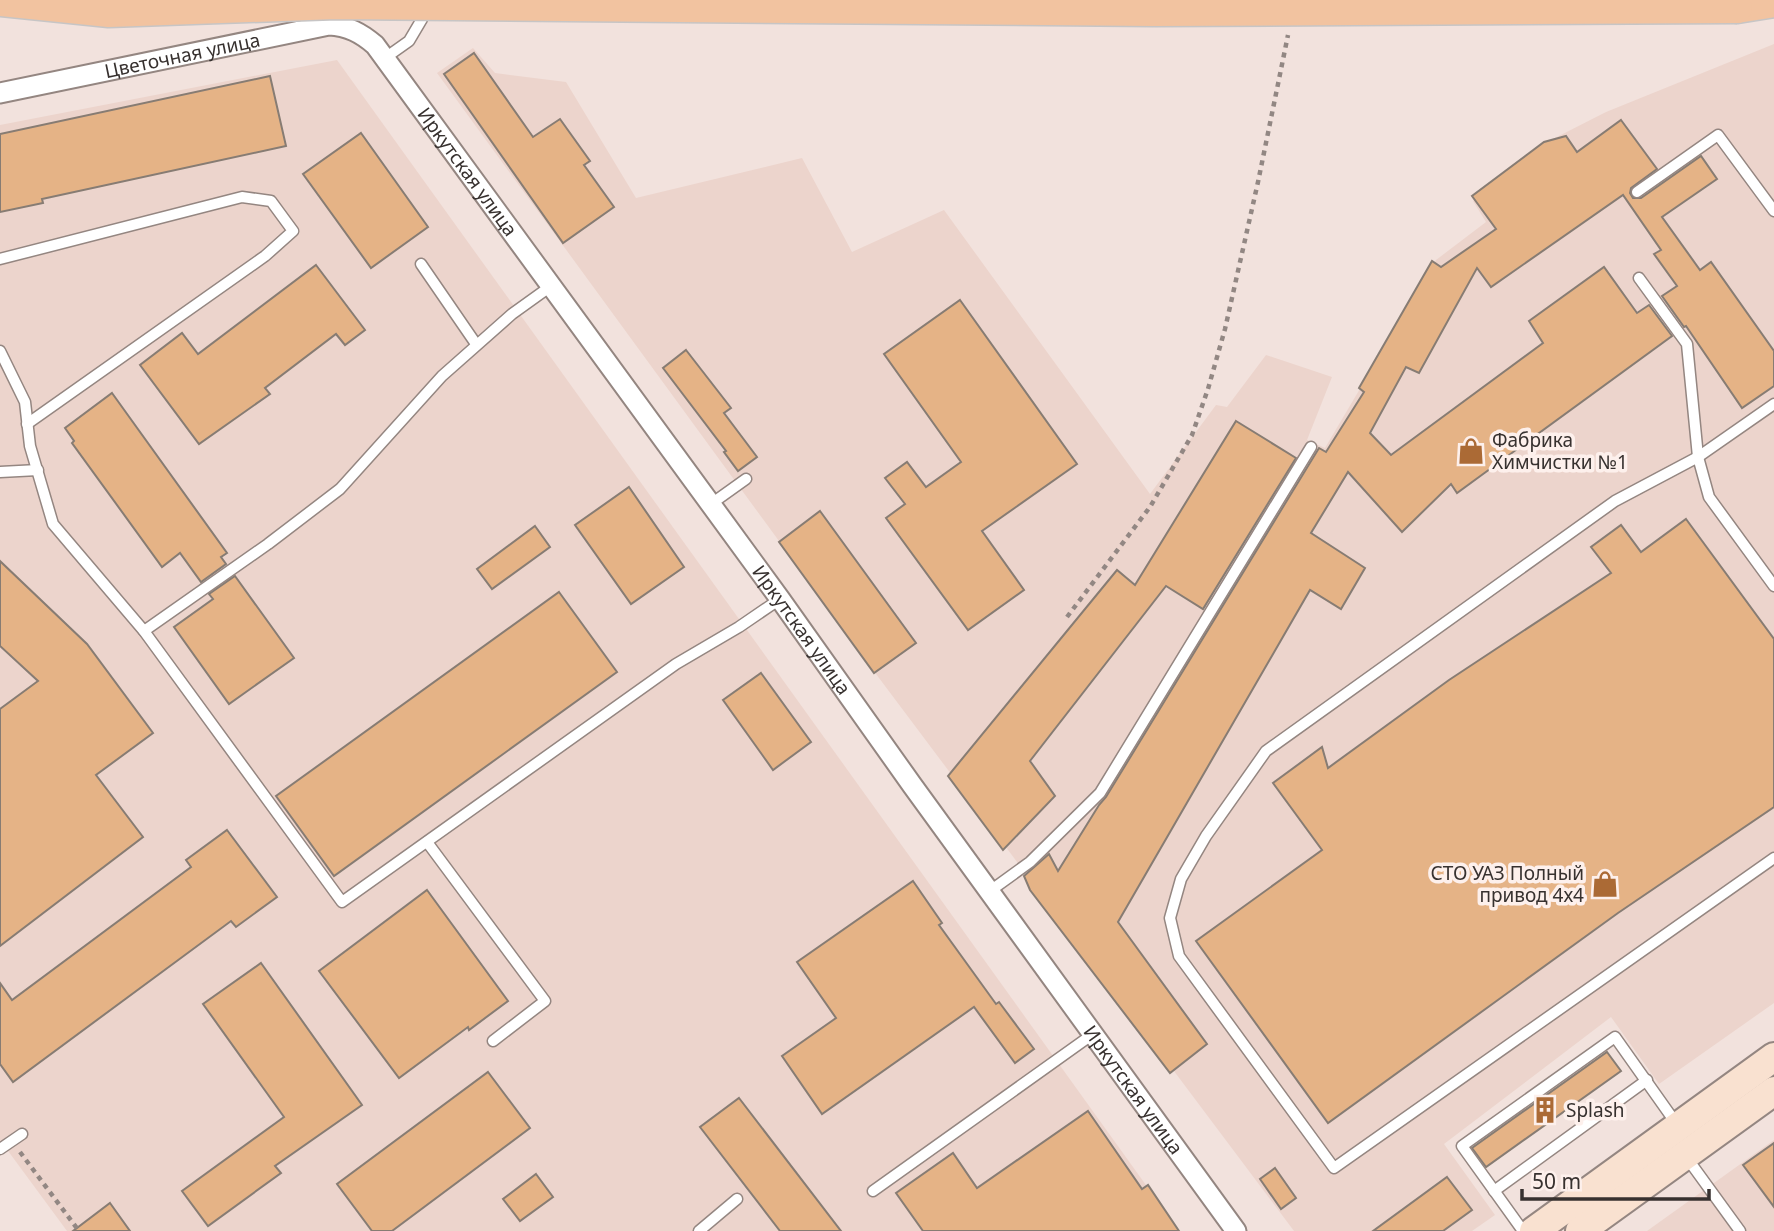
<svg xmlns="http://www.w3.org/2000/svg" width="1774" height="1231" font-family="'Noto Sans',sans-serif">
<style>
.built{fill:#ecd4cc}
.building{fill:#e5b386;stroke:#877c73;stroke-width:2}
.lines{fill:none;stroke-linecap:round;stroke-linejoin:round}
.lane-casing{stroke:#948681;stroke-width:13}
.street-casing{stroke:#948681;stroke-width:23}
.secondary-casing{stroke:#948681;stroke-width:32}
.primary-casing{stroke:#c7c5c5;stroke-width:33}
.path{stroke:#928783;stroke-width:4.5;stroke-dasharray:5 5;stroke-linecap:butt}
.lane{stroke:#fff;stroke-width:10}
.street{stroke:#fff;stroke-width:19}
.secondary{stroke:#f9e1d0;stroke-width:28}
.primary{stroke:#f2c3a0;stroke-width:30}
.primary-bridge-casing{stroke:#c7c5c5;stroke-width:33;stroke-linecap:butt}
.primary-bridge{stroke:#f2c3a0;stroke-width:30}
.labels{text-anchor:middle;stroke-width:7;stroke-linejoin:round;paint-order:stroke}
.street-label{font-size:19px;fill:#37312f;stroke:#fdf0ec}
.poi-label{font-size:19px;fill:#37312f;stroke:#fdf0ec;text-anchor:start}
</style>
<rect width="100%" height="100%" fill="#f2e2dd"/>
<g class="built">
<path d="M1774,44V1003L1659,1084L1611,1017L1444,1144L1495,1215L1472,1231H1294L879,678L437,73L473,48L495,73L566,82L636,198L802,158L852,252L944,210L1150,494L1216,405L1227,407L1266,355L1332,377L1307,440L1325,448L1436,260L1486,222L1473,201L1551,140L1606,112Z"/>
<path d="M337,60L1179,1231H67L0,1140V125Z"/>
<path d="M1774,1140V1231H1647Z"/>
</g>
<g class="building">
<path d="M474,53L533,137L560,119L590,161L584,165L614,207L563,243L444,74Z"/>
<path d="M270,76L286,146L42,199L43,203L0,212V134Z"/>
<path d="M1621,120L1657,169L1631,188L1630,193L1633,198H1641L1701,156L1717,179L1662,217L1700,270L1711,262L1774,351V386L1742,408L1686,326L1684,327L1662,296L1677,286L1654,254L1661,250L1623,195L1491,287L1477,268L1419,373L1406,367L1370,433L1391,455L1543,343L1529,321L1604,267L1637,313L1649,305L1672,336L1457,493L1451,484L1402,532L1348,472L1311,533L1365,568L1341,609L1310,590L1118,922L1207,1044L1170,1073L1030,890L1024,876L1049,854L1058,871L1099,805L1106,797L1319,448L1326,452L1364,392L1359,388L1432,261L1441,267L1496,229L1472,196L1544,142L1566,136L1577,152Z"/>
<path d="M361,133L428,227L371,268L303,174Z"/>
<path d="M316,265L365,330L345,345L336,334L265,388L270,394L199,444L140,365L182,333L198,354Z"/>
<path d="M960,300L1077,464L982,531L1024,590L968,630L886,518L905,504L885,478L907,462L926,487L961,462L884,354Z"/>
<path d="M686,350L731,408L724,413L757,457L738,471L724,452L726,451L663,368Z"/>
<path d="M112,393L227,553L221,557L226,564L201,582L180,553L162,567L72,443L74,441L65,428Z"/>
<path d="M1236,421L1296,458L1203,609L1166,586L1030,761L1055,796L1003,850L948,776L1117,570L1135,585Z"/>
<path d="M629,487L684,567L631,604L575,525Z"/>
<path d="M820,511L916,643L874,673L779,542Z"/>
<path d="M1686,519L1774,639V807L1618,913L1328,1123L1196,941L1322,850L1273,783L1322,747L1328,768L1449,680L1611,573L1591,547L1621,525L1641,552Z"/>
<path d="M535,526L550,547L492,589L477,569Z"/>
<path d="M0,561L87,644L153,733L96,775L143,837L0,946V709L38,681L0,646Z"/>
<path d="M235,576L294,658L229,704L174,627L213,599L209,594Z"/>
<path d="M559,592L617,672L334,876L276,796Z"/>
<path d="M761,673L811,742L773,770L723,700Z"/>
<path d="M227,830L277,897L236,927L231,921L13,1082L0,1064V983L12,1000L191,867L186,860Z"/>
<path d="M913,881L942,923L939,925L996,1004L999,1002L1034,1049L1015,1063L974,1007L822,1114L782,1056L836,1018L797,962Z"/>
<path d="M427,890L508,1001L469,1030L468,1027L399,1078L319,971Z"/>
<path d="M261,963L362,1105L275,1166L281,1173L208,1226L182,1191L284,1117L203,1004Z"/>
<path d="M1607,1052L1621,1071L1486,1167L1472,1148Z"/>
<path d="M488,1072L530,1128L392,1231H372L337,1184Z"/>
<path d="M739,1098L841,1231H780L700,1127Z"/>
<path d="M1088,1111L1142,1189L1148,1185L1179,1231H923L896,1193L953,1153L977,1188Z"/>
<path d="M1774,1143V1207L1743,1165Z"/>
<path d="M1275,1168L1296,1198L1281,1209L1260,1179Z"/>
<path d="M536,1174L553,1197L520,1221L503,1199Z"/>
<path d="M1447,1177L1472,1210L1443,1231H1373Z"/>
<path d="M110,1203L130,1231H73Z"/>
</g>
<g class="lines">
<defs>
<g id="lane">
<path d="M385,58L409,41L422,19"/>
<path d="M1637,192L1718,135L1774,211"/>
<path d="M0,259L242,197L271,201L293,231L265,256L27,424"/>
<path d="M421,264L476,344"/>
<path d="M1639,278L1687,344L1698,457L1709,497L1774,586"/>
<path d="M0,351L25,402L30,446L53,524L144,631L342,902L676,664L739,627L780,599"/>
<path d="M1774,404L1698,457L1615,501L1266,751L1206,836L1181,879L1170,918L1179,956L1334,1168L1774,858"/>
<path d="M0,472L38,470"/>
<path d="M711,504L746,479"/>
<path d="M144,631L268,544L340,489L442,376L512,314L551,286"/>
<path d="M427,842L545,1001L493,1041"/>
<path d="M990,891L1030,862L1100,793L1311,447"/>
<path d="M0,1149L22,1134"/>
<path d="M1687,1158L1740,1231"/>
<path d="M873,1191L1093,1034"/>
<path d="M1494,1191L1647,1080"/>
<path d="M699,1231L737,1199"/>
<path d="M1523,1231L1462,1146L1615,1037L1678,1126"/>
</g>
<g id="street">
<path id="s1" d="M0,93L329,25C348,26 361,33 375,45L780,599L912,785L1236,1231"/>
</g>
<g id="secondary">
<path d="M1534,1231L1774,1057"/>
<path d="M1580,1231L1774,1091"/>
</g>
<path id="primary" d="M1737,8L1774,2"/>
</defs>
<use href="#lane" class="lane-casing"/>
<use href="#street" class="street-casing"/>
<use href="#secondary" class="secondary-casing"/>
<use href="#primary" class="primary-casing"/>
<g class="path">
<path d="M1067,617L1150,507L1192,435L1208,389L1225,329L1258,182L1288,35"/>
<path d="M20,1152L79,1231"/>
</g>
<use href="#lane" class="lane"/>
<use href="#street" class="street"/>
<use href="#secondary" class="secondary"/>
<use href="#primary" class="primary"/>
<defs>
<path id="primary-bridge" d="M0,1L109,12L336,4L1154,11L1737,8"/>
</defs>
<use href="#primary-bridge" class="primary-bridge-casing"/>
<use href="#primary-bridge" class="primary-bridge"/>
</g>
<defs>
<symbol id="shop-bare" viewBox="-9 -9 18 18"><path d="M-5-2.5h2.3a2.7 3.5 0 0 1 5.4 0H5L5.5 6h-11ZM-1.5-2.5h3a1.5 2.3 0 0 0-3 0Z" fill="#ab6a35" stroke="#fdf0ec" stroke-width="2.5" paint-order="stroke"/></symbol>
<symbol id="building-bare" viewBox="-9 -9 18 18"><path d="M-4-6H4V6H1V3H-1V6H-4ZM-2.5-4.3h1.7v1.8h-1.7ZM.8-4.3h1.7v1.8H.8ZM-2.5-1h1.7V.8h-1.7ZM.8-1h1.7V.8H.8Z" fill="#ab6a35" stroke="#fdf0ec" stroke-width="2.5" paint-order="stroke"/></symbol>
</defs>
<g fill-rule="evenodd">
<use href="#shop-bare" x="1452" y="432" width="38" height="38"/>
<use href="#shop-bare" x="1586" y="865" width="38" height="38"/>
<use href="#building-bare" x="1526" y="1091" width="38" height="38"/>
</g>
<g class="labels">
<g class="street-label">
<text dy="7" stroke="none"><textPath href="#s1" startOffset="186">Цветочная улица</textPath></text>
<text dy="7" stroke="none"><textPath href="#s1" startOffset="544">Иркутская улица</textPath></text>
<text dy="7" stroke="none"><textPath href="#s1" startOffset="1111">Иркутская улица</textPath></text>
<text dy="7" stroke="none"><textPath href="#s1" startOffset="1678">Иркутская улица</textPath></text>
</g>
<g class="poi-label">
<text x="1492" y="447">Фабрика<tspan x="1492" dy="22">Химчистки №1</tspan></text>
<text x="1584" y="880" text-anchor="end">СТО УАЗ Полный<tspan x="1584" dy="22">привод 4х4</tspan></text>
<text x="1566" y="1117">Splash</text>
</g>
</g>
<path d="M1522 1189v10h187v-10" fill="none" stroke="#37312f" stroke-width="3.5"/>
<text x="1532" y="1189" font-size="21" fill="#37312f" stroke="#fdf0ec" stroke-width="5" paint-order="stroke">50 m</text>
</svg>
